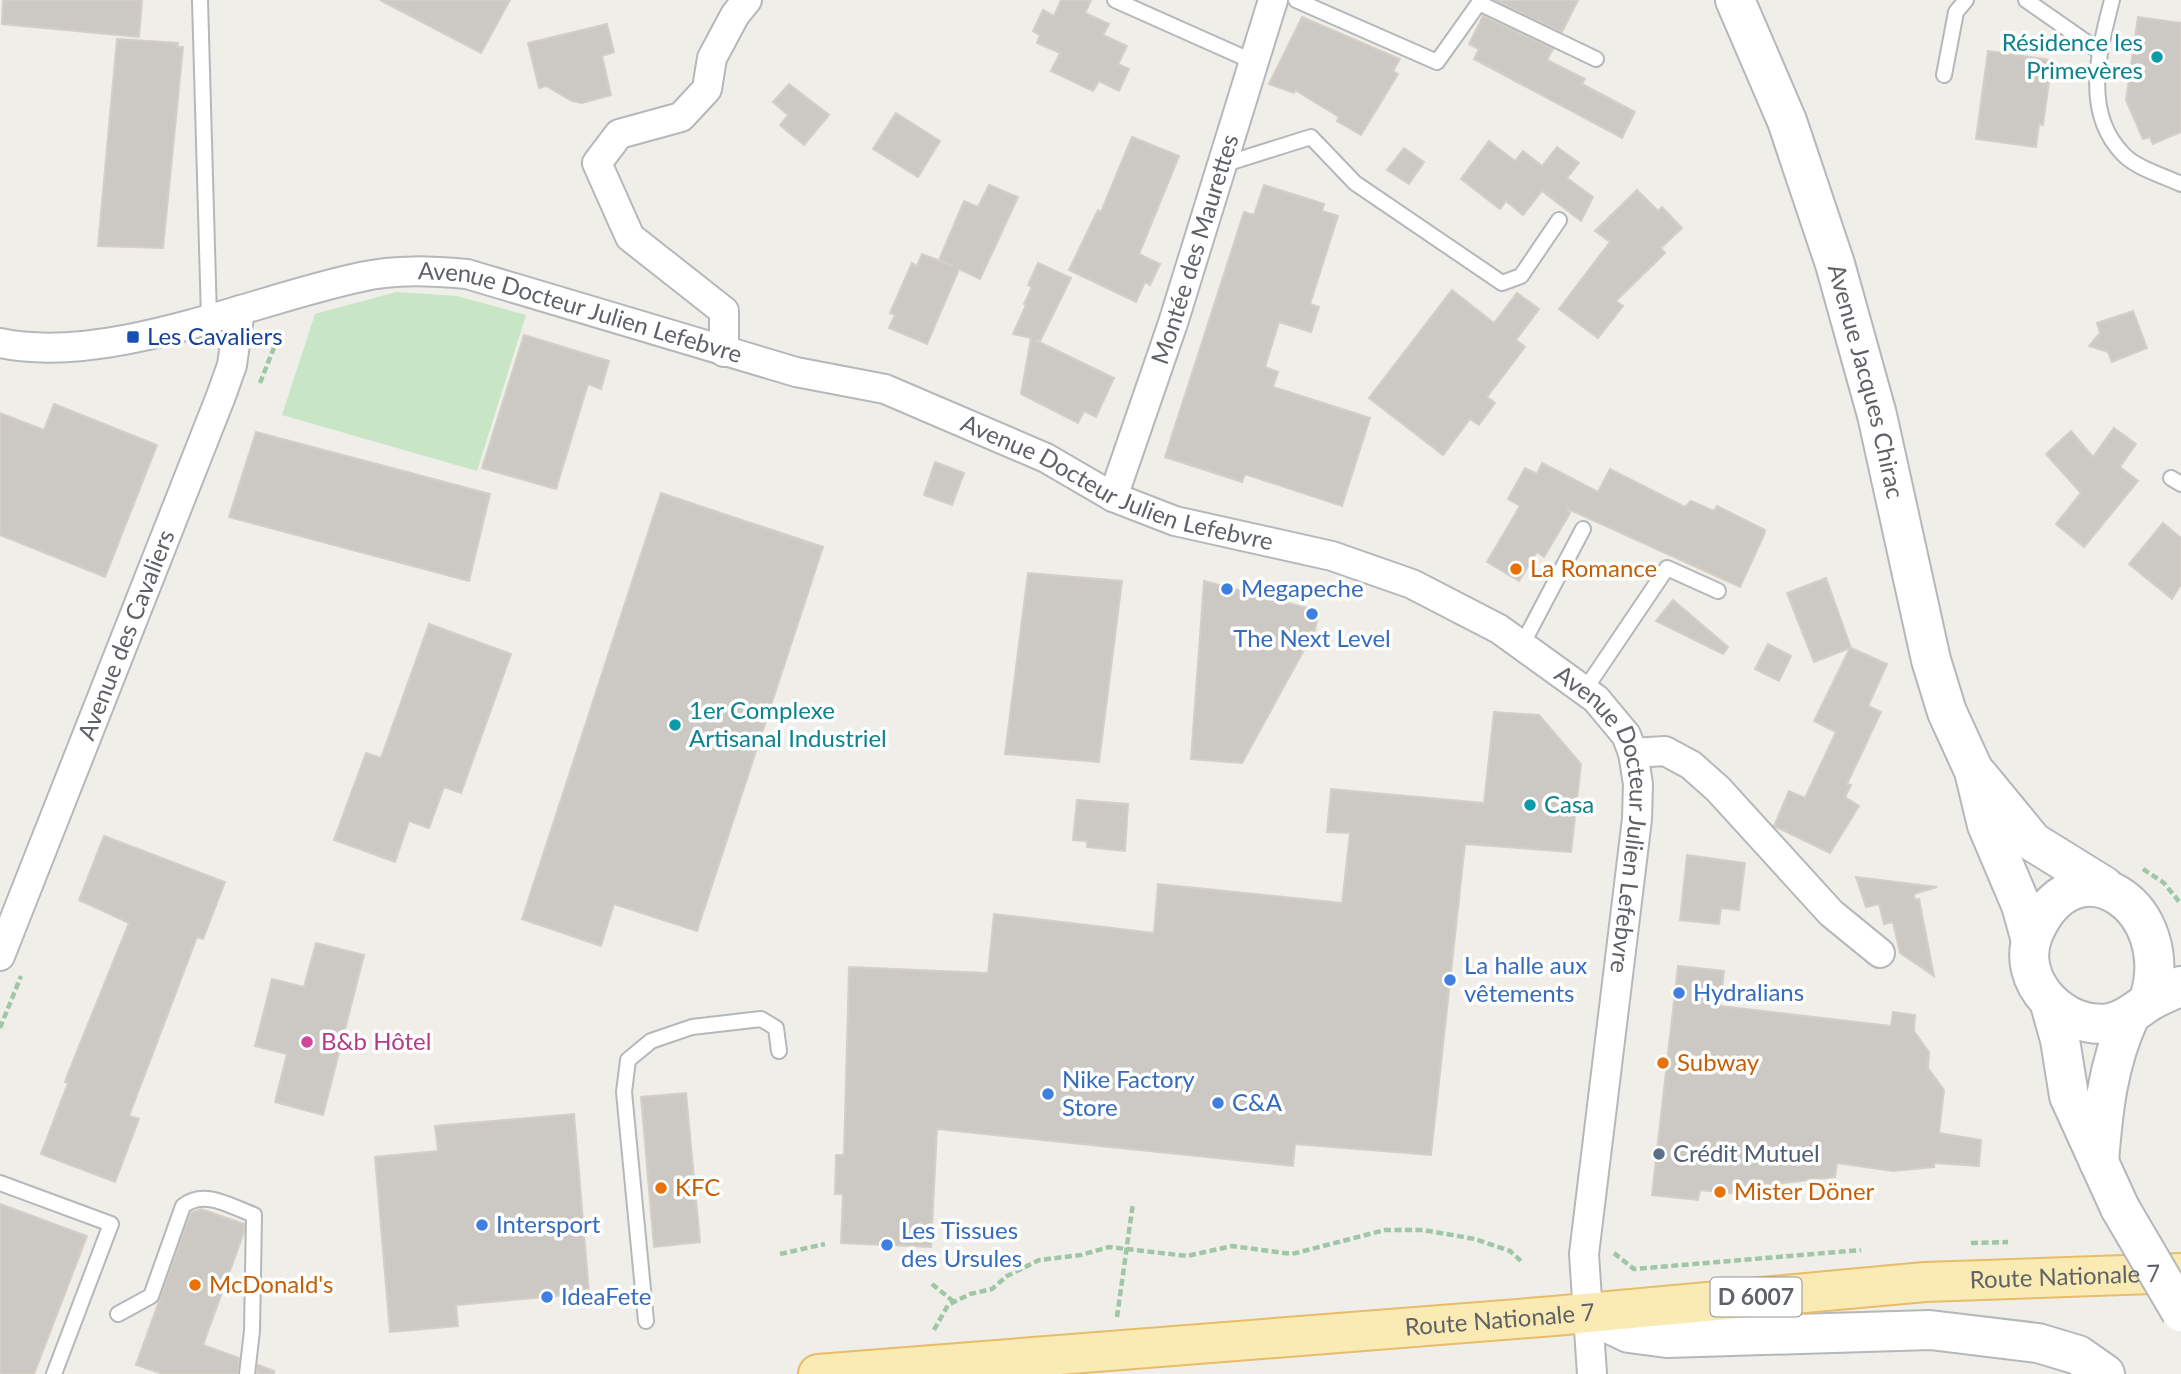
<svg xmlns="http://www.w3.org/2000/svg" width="2181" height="1374" font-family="Lato,sans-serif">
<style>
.green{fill:#c8e5c6}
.building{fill:#ccc9c4;stroke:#d4cfc6;stroke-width:2}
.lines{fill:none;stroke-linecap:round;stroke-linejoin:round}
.lane-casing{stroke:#b5b8bb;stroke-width:18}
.street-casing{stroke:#b5b8bb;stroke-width:32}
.secondary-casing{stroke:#b4b7bb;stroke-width:42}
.primary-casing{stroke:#e8bc69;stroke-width:42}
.path{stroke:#a0c6a8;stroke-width:4.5;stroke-dasharray:7 3.5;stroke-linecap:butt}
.lane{stroke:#fff;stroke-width:14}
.street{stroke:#fff;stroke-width:28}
.secondary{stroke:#fff;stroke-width:38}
.primary{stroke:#faeab3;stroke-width:38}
.secondary-bridge-casing{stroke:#b4b7bb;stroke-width:42;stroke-linecap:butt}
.secondary-bridge{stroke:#fff;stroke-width:38}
.culture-dot{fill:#0f9aa8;stroke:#fff;stroke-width:2.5}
.transit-dot{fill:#1a4fb4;stroke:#fff;stroke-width:2.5}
.food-dot{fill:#e8710a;stroke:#fff;stroke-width:2.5}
.shop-dot{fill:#3f7fe0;stroke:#fff;stroke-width:2.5}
.hotel-dot{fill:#d1479c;stroke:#fff;stroke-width:2.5}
.service-dot{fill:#5c6f8a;stroke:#fff;stroke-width:2.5}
.labels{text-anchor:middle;stroke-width:7;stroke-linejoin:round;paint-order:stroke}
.shield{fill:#fff;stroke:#8f9295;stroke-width:2}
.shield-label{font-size:23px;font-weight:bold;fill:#5f6367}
.culture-label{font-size:24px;fill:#0d838f;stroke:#fff;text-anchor:start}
.street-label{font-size:24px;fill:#5f6367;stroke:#fff}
.transit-label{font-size:24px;fill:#164399;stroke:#fff;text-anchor:start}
.food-label{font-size:24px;fill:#c56008;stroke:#fff;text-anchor:start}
.shop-label{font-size:24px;fill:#366cbe;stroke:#fff;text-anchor:start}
.hotel-label{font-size:24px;fill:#b23c85;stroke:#fff;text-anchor:start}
.service-label{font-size:24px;fill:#4e5e75;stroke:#fff;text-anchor:start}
</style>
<rect width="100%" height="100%" fill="#f0eee8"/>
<path class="green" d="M396,292L457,296L526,315L477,471L282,415L315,314Z"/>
<g class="building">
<path d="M3,0H142L139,37L2,24Z"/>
<path d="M380,0H510L481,53Z"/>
<path d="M1061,0H1091L1085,13L1109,24L1103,35L1127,46L1118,64L1129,69L1119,91L1099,81L1093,91L1051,71L1060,53L1037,43L1040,35L1033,31L1043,10L1054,16Z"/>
<path d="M1495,0H1578L1562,32Z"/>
<path d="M1483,16L1553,49L1547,60L1585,79L1582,84L1635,112L1622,138L1474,59L1479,49L1469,44Z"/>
<path d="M1302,17L1400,59L1393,71L1398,74L1361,135L1337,121L1339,117L1295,90L1294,93L1269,84Z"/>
<path d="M2138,17L2181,23V132L2153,144L2150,137L2143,139L2126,100Z"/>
<path d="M607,24L614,52L602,56L611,95L582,103L572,101L546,86L539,88L528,43Z"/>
<path d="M117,39L178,43L177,47H183L163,248L98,246Z"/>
<path d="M1988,51L2052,60L2043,125L2039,124L2036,147L1976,139Z"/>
<path d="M789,84L829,115L804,145L780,125L788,115L773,102Z"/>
<path d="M896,113L940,141L918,177L873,149Z"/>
<path d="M1132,137L1179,156L1139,254L1160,264L1150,285L1145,282L1136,302L1069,270L1098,210L1101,212Z"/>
<path d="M1489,141L1515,161L1523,151L1542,166L1557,147L1579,163L1567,178L1593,197L1581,221L1542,191L1523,215L1506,201L1500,209L1461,179Z"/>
<path d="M1404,148L1424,162L1409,184L1387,170Z"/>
<path d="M989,185L1018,197L980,279L959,269L927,344L889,328L895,315L890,313L912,263L917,266L922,254L953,266L939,260L964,201L978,207Z"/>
<path d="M1264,185L1324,204L1322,211L1338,216L1310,304L1319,307L1311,332L1279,322L1265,367L1278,372L1273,387L1370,418L1342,506L1245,474L1242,482L1165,457L1244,212L1254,215Z"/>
<path d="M1637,190L1658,211L1662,207L1682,228L1661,248L1665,253L1616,301L1623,306L1598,338L1559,309L1610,242L1595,231Z"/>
<path d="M1038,263L1071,278L1040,341L1035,340L1114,378L1096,417L1084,411L1078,423L1021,394L1031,338L1013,334L1026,305L1024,304L1032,287L1028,285Z"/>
<path d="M1452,290L1494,323L1517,293L1539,309L1516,340L1525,347L1487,397L1495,403L1479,425L1470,419L1443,455L1369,398Z"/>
<path d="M2133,311L2147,348L2112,362L2108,352L2089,346L2100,333L2097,323Z"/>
<path d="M524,335L609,361L601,389L588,384L556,489L482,468Z"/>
<path d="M54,404L157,445L105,577L0,535V413L44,430Z"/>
<path d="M2114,428L2136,444L2120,467L2138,481L2084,547L2056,524L2081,493L2046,454L2071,431L2093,457Z"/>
<path d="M256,432L490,494L469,581L229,517Z"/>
<path d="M935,462L964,473L952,505L924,495Z"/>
<path d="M1542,463L1598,492L1610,469L1685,507L1691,501L1714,511L1717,506L1765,530L1764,535L1740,587L1566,508L1570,513L1544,557L1537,552L1519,581L1487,562L1520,506L1508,499L1525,468L1537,474Z"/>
<path d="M661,493L823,547L697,931L614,904L601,946L522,919Z"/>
<path d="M2163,523L2181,538V584L2172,599L2129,564Z"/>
<path d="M1028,573L1122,581L1099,762L1005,754Z"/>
<path d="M1826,578L1851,648L1887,664L1868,706L1881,712L1847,784L1851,785L1845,797L1859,806L1830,853L1774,826L1789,791L1805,798L1836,732L1814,721L1850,648L1814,662L1787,593Z"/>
<path d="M1204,581L1319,611L1315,630L1242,763L1191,759Z"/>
<path d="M1673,600L1728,647L1723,654L1656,621Z"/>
<path d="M429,624L511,654L461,793L444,787L429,828L409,821L395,862L334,840L366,753L381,758Z"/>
<path d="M1768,644L1791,656L1779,681L1755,669Z"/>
<path d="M1494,712L1539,715L1581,764L1571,852L1465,844L1431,1155L1295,1144L1293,1166L937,1129L931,1247L841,1243L843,1194H835L836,1155H844L849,967L988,973L994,914L1154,933L1158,884L1342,903L1350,833L1327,832L1331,789L1484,803Z"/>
<path d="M1077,800L1128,804L1125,851L1087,847V841L1073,840Z"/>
<path d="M104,836L225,882L203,939L197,937L129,1116L139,1119L115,1182L41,1154L68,1083L65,1082L69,1071L129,923L79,900Z"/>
<path d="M1687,855L1745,863L1739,910L1721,908L1719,924L1680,920Z"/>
<path d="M1856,877L1937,887L1914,894L1915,900L1919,899L1934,976L1900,953L1893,922L1884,924L1879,904L1866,907Z"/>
<path d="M316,943L364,955L323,1115L275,1102L287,1054L255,1046L272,979L304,987Z"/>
<path d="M1678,966L1724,971L1720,1006L1891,1026L1893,1012L1915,1015L1914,1031L1929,1052L1928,1068L1944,1090L1939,1133L1981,1140L1979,1166L1934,1163V1167L1893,1171L1837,1163L1835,1177L1739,1188L1738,1194L1700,1190L1698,1200L1652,1195Z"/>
<path d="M686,1093L700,1242L654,1247L641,1097Z"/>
<path d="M574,1114L589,1293L456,1305L458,1326L390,1332L375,1157L438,1151L435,1126Z"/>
<path d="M0,1204L87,1236L34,1374H0Z"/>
<path d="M201,1209L244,1224V1232L203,1345L239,1358L238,1374H163L136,1365L191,1213Z"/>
<path d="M258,1365L274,1371V1374H257Z"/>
</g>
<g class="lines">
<defs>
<g id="lane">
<path d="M200,0L209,318"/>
<path d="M1115,0L1254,62"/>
<path d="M1296,0L1437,62L1479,3L1596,59"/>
<path d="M2026,0L2099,51"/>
<path d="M2112,0C2099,51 2082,112 2123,154C2136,168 2164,176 2181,184"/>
<path d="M1944,75L1956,12L1966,0"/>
<path d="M1222,165L1311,137L1355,183L1502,283L1521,276L1559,220"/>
<path d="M2171,478L2181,484"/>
<path d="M1522,645L1583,529"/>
<path d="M1584,691L1667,568L1718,591"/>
<path d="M0,1183L111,1224L54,1374"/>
<path d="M118,1314L151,1296L183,1206C205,1189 230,1206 254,1215L252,1331L247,1374"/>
<path d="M646,1321L624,1092L628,1060L651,1041L692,1027L761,1019L776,1028L779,1051"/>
</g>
<g id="street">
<path id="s1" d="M0,343C108,366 255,299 361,277C396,269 432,271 467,274L796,372L885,389L1046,458L1113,497L1175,521L1332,556L1412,584L1499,629L1596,699L1626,735L1633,753L1638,784L1637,819L1584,1254L1592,1374"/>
<path d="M724,352V311L630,237L597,163L619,134L681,117L707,89L712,58L735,15L747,0"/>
<path id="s2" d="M1113,497L1173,323L1273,0"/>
<path d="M1633,753L1665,751L1691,765L1718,789L1831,913L1880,953"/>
<path id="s3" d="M0,956L221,396L232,365L240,310"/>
</g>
<g id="secondary">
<path id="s4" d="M1735,0L1787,121L1835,264L1877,415L1931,660L1947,712L1974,771L1987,825L2021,905L2031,941"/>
<path d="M1978,775L2033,842L2104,886"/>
<path d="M2148,1002C2181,909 2075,834 2033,935C2015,981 2064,1031 2110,1023C2125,1020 2135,1011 2147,1003C2157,996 2170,992 2181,986"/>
<path d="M2050,1004L2060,1040L2069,1096L2120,1208"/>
<path d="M2099,1162C2103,1110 2108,1063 2130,1016"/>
<path d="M1587,1313L1629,1333L1667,1338L1930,1330L2038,1343L2078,1355L2105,1374"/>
</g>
<g id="primary">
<path id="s5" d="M818,1374L1554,1316L1925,1282L2181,1273"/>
</g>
</defs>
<use href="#lane" class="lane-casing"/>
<use href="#street" class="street-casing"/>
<use href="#secondary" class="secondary-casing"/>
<use href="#primary" class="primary-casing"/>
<g class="path">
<path d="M260,383L279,335"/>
<path d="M2143,869L2164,883L2181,904"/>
<path d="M0,1028L21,976"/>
<path d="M1971,1243L2008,1242"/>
<path d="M1614,1253L1634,1269L1861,1250"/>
<path d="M780,1254L825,1244"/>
<path d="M932,1284L954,1302"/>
<path d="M1117,1317L1133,1203"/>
<path d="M934,1330L948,1305L970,1294L992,1289L1007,1276L1039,1260L1081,1255L1109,1247L1187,1256L1232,1246L1292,1254L1385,1230H1423L1475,1239L1510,1251L1523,1263"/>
</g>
<use href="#lane" class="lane"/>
<use href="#street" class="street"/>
<use href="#secondary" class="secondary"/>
<use href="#primary" class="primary"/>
<defs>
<path id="secondary-bridge" d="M2120,1208L2181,1312"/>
</defs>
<use href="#secondary-bridge" class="secondary-bridge-casing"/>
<use href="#secondary-bridge" class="secondary-bridge"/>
</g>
<g class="culture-dot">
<circle cx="2157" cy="57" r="7"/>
<circle cx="675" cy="725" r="7"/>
<circle cx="1530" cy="805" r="7"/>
</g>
<rect class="transit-dot" x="126" y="330" width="14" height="14" rx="3.5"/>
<g class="food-dot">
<circle cx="1516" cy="569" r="7"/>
<circle cx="1663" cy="1063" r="7"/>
<circle cx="661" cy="1188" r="7"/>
<circle cx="1720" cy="1192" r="7"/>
<circle cx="195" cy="1285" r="7"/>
</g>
<g class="shop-dot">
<circle cx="1227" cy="589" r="7"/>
<circle cx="1312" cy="614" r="7"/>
<circle cx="1450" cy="980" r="7"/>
<circle cx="1679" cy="993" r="7"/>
<circle cx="1048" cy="1094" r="7"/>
<circle cx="1218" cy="1103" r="7"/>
<circle cx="482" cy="1225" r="7"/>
<circle cx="887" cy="1245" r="7"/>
<circle cx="547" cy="1297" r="7"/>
</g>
<circle class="hotel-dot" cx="307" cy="1042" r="7"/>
<circle class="service-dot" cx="1659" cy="1154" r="7"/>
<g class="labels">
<rect class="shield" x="1710.5" y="1277.5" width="91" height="39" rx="5"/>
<g class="shield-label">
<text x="1756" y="1305">D 6007</text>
</g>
<g class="culture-label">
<text x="2143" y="51" text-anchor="end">Résidence les<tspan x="2143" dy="28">Primevères</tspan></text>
<text x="689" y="719">1er Complexe<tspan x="689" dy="28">Artisanal Industriel</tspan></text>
<text x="1544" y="813">Casa</text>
</g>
<g class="street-label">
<text dy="8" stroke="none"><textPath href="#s2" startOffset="261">Montée des Maurettes</textPath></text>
<text dy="8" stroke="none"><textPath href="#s1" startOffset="595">Avenue Docteur Julien Lefebvre</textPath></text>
<text dy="8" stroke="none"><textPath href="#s4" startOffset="404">Avenue Jacques Chirac</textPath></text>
<text dy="8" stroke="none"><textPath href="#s1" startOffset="1162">Avenue Docteur Julien Lefebvre</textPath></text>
<text dy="8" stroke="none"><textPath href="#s3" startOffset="345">Avenue des Cavaliers</textPath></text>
<text dy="8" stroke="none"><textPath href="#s1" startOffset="1813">Avenue Docteur Julien Lefebvre</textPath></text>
<text dy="8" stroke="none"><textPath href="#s5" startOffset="1251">Route Nationale 7</textPath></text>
<text dy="8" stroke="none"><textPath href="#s5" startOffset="684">Route Nationale 7</textPath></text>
</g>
<g class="transit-label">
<text x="147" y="345">Les Cavaliers</text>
</g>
<g class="food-label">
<text x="1530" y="577">La Romance</text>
<text x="1677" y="1071">Subway</text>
<text x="675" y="1196">KFC</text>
<text x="1734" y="1200">Mister Döner</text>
<text x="209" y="1293">McDonald's</text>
</g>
<g class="shop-label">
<text x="1241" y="597">Megapeche</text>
<text x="1312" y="647" text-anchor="middle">The Next Level</text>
<text x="1464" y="974">La halle aux<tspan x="1464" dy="28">vêtements</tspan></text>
<text x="1693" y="1001">Hydralians</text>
<text x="1062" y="1088">Nike Factory<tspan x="1062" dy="28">Store</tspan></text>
<text x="1232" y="1111">C&amp;A</text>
<text x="496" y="1233">Intersport</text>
<text x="901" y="1239">Les Tissues<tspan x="901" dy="28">des Ursules</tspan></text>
<text x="561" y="1305">IdeaFete</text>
</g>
<g class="hotel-label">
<text x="321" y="1050">B&amp;b Hôtel</text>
</g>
<g class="service-label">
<text x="1673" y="1162">Crédit Mutuel</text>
</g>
</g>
</svg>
